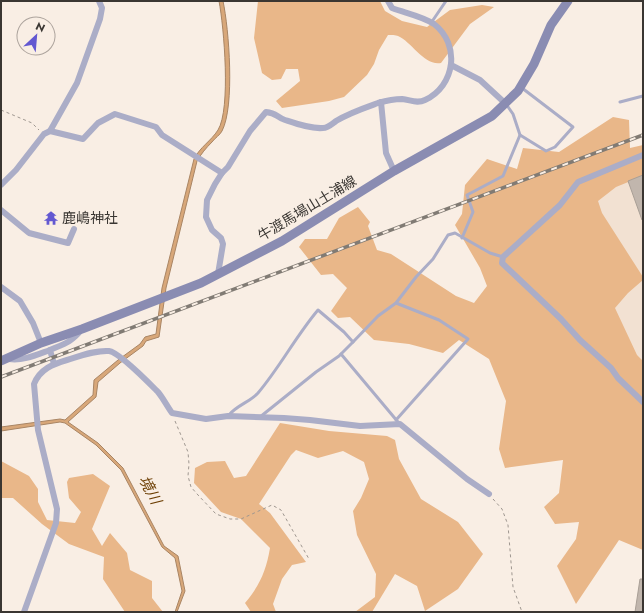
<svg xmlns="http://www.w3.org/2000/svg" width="644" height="613" font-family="Jost,'Noto Sans JP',sans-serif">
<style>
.built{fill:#f2e1d2}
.forest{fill:#e9b789}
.water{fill:#d8a779;stroke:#a98564}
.building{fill:#c1b6ad;stroke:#a99f96}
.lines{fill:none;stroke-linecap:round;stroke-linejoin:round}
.path{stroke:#9f9790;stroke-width:1;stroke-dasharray:3 3;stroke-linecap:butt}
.service{stroke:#abadc7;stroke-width:3}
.minor{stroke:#abadc7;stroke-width:6}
.secondary{stroke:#8a8cb2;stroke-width:9}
.rail-casing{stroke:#817b74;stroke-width:3.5}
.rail{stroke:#f9eee4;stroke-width:2;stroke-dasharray:6;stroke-linecap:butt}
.labels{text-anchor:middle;stroke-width:3.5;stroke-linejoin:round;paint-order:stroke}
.street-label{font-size:14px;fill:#3a3632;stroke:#f9eee4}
.poi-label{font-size:14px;fill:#3a3632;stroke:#f9eee4;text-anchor:start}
.water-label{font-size:15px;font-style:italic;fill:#6c3e03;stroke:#f9eee4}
</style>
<rect width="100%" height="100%" fill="#f9eee4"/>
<path class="built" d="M643,152V392L524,239Z"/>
<g class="forest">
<path d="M258,1H380L385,11L402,21L427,27L450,10L482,5L494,7L470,24L441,63C424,66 412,42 398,36C396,35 391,35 388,35L379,50L374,64L367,75L344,97L329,101L282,108L276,101L300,81L298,69H286L281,79L272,80L262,73L254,38Z"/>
<path d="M613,117L629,120L630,148L643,145V176L616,187L598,201L602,213L643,277V280L628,293L615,308L637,355L643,361V550L619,540L576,604L557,566L576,539L579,522L555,524L544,507L559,493L563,460L505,468L499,449L506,401L489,359L459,340L443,353L409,344L374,340L350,317L338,318L331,311L347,288L333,274L321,275L299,247L305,239H327L339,218L358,207L370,222L368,226L377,250L391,254L456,296L474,303L487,286L480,268L455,225L462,214L465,185L487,159L517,169L523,148L559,152Z"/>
<path d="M280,423L329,431L387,436L395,440L399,459L421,499L458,522L483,554L458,589L425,611L417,586L395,574L372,612H355L375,597L376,574L357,535L353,511L361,498L369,479L364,462L343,451L318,458L296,450L291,455L259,504L270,513L306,562L292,565L282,579L273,604L276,612H251L245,603C260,585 266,571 270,548L241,519L221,512L194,483L195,468L207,462L225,461L234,478L246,476Z"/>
<path d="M1,461L29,476L38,489V502L47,520L75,523L81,512L69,498L67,482L69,478L93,474L110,486L92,529L102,546L110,533L127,553L130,570L152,581V598L163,612H125L103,579L104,557L69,544L42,524L13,498H1Z"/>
</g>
<path class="water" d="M219,1H223C229,29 235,106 222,131C220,135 215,138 212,142C206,148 201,154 197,161L166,288L159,337L146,341L143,346L120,363L98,382L96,397L68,422L98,443L123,468L164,546L178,556L185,591L177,612H175L182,591L175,558L162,547L121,470L96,445L65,423L60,422L1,431V427L60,419L65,420L93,395L94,380L118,360L140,344L145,337L156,334L162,288L194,159C200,147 211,141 218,130C231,109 224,27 219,1Z"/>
<g class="building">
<path d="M643,175V219L642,220L628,181Z"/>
<path d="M640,579H643V612H635Z"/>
</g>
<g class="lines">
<g class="path">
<path d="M1,110L32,123L39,130"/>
<path d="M175,421L188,452L189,464L188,476L191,487L198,495L216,514L230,519H241L272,505L281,510L309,559"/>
<path d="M493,499L502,509L508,525L513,587L522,612"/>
</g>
<g class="service">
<path d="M431,23L446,1"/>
<path d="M620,102L643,96"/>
<path d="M520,135L546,151L555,147L573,127L522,88"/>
<path d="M462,238L473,212L467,195L503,176L520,135L513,114L506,104"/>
<path d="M396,303L439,320L468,339L396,420"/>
<path d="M353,342L378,316L396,303L416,277L433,259L448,235L455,233L490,253L503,257"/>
<path d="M341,354L398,422"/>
<path d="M229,415C237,405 250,402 258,393C280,367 296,336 318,310L344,332L353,342L339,356L316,372L260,417"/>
</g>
<g class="minor">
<path d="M451,65L480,80L506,104"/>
<path d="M381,102L386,153L394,171"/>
<path d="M50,131L83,139L98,123L115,114L156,127L162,135L222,173"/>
<path d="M643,155L578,182L560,205L503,257L502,263L561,319L580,340L611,368L618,378L643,402"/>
<path d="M1,185L16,170L44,134L50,131L77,83L100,19L102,8L99,1"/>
<path d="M1,210L29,233L68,243L74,229"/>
<path d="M218,274L223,244L221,238L212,230L206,217L207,200L215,184L222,173L228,167L250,131L266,112C277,113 276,117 285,120C297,124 311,129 323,128C328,128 332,124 336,121C349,113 364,108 378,103C385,101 395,99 402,99C411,100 417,104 425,100C455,86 461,45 434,24C422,16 405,13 392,8L388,1"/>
<path d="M1,287L20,301L33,323L41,343"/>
<path d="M9,359C23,361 36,355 50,350"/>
<path d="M54,364L50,350C64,344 72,342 82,329"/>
<path d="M24,612L56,523L57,509L38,430L34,384C40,369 53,364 67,360C80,356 95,350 109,351C119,352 150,384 158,392C163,398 167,406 172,413L206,419L228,416L284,418L310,420L360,426L400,424L467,479L489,494"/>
</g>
<path class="secondary" d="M1,361L41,343L82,329L201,283L282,241L394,171L492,116L518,91L534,64L551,25L568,1"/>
<defs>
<path id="rail" d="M1,377L643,135"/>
</defs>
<use href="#rail" class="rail-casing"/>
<use href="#rail" class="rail"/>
</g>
<defs>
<symbol id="temple-bare" viewBox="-9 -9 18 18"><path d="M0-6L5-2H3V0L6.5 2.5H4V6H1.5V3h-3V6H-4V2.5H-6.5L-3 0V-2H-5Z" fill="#6358d1" stroke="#f9eee4" stroke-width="2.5" paint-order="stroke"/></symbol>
</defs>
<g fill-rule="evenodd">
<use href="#temple-bare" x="41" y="208" width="20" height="20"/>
</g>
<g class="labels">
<g class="street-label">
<text transform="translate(307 208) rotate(-31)" y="5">牛渡馬場山土浦線</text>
</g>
<g class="poi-label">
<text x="62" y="223">鹿嶋神社</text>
</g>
<g class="water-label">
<text transform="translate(150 490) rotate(62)" y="5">境川</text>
</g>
</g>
<rect width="644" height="613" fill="none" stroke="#3a3632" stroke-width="4"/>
<g transform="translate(36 36) rotate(26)"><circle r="19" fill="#f9eee4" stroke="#ada49d"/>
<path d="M0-3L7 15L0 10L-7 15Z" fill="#6358d1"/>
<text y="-6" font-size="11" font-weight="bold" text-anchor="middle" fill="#3a3632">N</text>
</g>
</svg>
